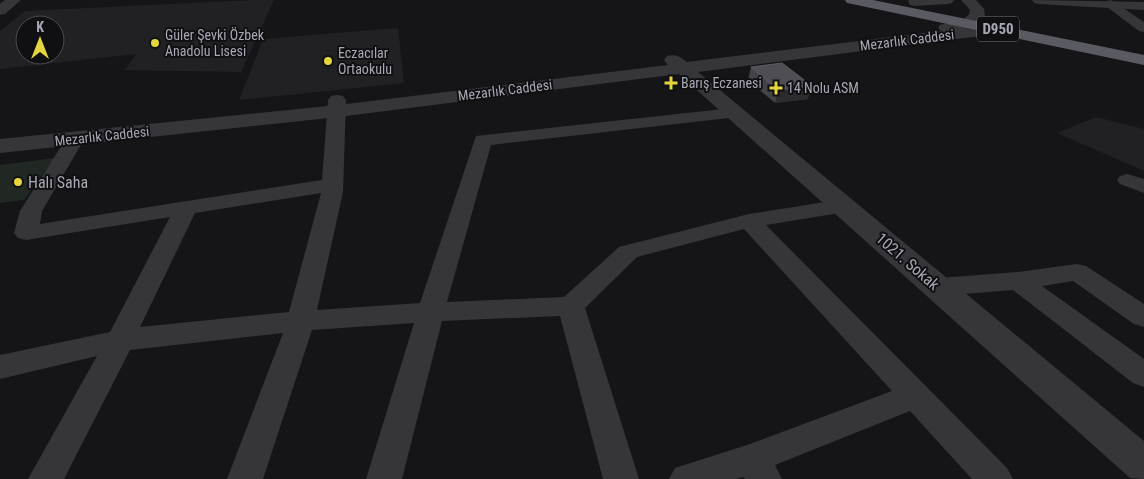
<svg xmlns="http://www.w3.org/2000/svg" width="1144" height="479" font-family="'Roboto Condensed',sans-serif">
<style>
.built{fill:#212023;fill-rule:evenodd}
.green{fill:#212823}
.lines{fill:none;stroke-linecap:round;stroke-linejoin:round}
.minor{fill:#36363a;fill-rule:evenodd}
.tertiary{fill:#36363a;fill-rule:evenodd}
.trunk{fill:#5a5a62;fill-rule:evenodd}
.wall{fill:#434448}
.shaded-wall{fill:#2c2c2f}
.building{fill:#4e4e54;stroke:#5c5c63}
.poi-dot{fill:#e4d63e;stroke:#100f11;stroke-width:2}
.labels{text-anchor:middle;stroke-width:4;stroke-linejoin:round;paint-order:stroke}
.far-poi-label{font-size:14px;fill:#a7a8b5;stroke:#100f11;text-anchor:start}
.far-street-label{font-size:14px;fill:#a7a8b5;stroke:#100f11}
.shield{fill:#100f11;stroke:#7a7a84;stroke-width:1}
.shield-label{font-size:15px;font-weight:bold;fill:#a7a8b5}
.poi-label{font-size:16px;fill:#a7a8b5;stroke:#100f11;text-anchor:start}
.street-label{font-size:16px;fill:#a7a8b5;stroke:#100f11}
</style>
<rect width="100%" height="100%" fill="#151416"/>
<g class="built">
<path d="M252,0H274L241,72L125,70L136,54L0,69V31L25,11ZM25,25H55V55H25Z"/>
<path d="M398,28L404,83L239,100L263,39Z"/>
<path d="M1096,117L1144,129V171L1057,133Z"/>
</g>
<path class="green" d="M54,158L24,200L0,203V165Z"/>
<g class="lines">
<g class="minor">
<path d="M1111,0L1144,22V32L1139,31L1107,7L1105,4L1107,1Z"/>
<path d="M337,95L343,96L346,100L343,192L317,310L420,303L476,136L732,108L738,109L741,113L738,117L491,145L447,302L564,297L619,247L749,214L844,199L852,201L855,206L852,211L766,225L1007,468L1013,479H972L910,411L775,465L782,479H745L743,477L736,479H669L675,468L750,444L892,391L744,229L637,257L585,308L639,479H603L560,316L442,321L402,479H366L414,323L312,330L263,479H227L283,333L130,350L64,479H28L97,356L0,379V355L110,332L170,217L26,240L18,238L14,233L20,211L69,134L76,132L83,134L85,138L42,211L40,224L322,180L328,100L331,96ZM321,193L289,312L140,327L195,213Z"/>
<path d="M1127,174L1144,179V193L1120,184L1117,180L1120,176Z"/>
<path d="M1077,264L1086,266L1144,304V327L1134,324L1073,281L1042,286L1144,359V387L1133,383L1013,290L939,296L930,293L926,287L930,281L939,278L1018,272Z"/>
</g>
<g class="tertiary">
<path d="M5,0H21L5,14L0,15V4Z"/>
<path d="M909,0H954L952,3L947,4L915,6L910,5L908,2Z"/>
<path d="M961,0H976L984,9L985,15L974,26L965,29L992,25L1006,17L1011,19L1014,22L1002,32L996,34L698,72L1144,441V479L1130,478L679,74L338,117L0,153V139L338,105L668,65L664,60L667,56C676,54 680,57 687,62L941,31L938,28L940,25L964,19L969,14L970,10Z"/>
<path d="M1032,0L1144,2V10L1039,4L1034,3Z"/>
</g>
<path class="trunk" d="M845,0H873L1144,55V65L852,4L847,3Z"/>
</g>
<path class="wall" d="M751,67L808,99L775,103L748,80Z"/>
<path class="shaded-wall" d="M812,86L808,99L775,103L778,90Z"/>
<path class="building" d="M782,63L812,86L778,90L751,67Z"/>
<g class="poi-dot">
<circle cx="155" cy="43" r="5"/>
<circle cx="328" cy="61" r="5"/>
<path d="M668.5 75.5h5v5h5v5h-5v5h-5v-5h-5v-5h5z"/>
<path d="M773.5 80.5h5v5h5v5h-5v5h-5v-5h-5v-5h5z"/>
<circle cx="18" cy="182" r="5"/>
</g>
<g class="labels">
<g class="far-poi-label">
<text x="165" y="40">Güler Şevki Özbek<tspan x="165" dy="16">Anadolu Lisesi</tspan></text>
<text x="338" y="58">Eczacılar<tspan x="338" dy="16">Ortaokulu</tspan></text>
<text x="681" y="88">Barış Eczanesi</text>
<text x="787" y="93">14 Nolu ASM</text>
</g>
<g class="far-street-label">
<text transform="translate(907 40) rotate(-7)" y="5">Mezarlık Caddesi</text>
<text transform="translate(505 90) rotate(-7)" y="5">Mezarlık Caddesi</text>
<text transform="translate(102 136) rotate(-6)" y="5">Mezarlık Caddesi</text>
</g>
<rect class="shield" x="977" y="16.5" width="42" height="25" rx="4"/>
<g class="shield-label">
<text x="998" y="34">D950</text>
</g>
<g class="poi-label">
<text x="28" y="188">Halı Saha</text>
</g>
<g class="street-label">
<text transform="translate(908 261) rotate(41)" y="6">1021. Sokak</text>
</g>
</g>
<g transform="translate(40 40)"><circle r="24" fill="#100f11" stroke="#4c4c53"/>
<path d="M0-4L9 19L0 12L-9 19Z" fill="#e4d63e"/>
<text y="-8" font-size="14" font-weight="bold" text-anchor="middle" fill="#a7a8b5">K</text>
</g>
</svg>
